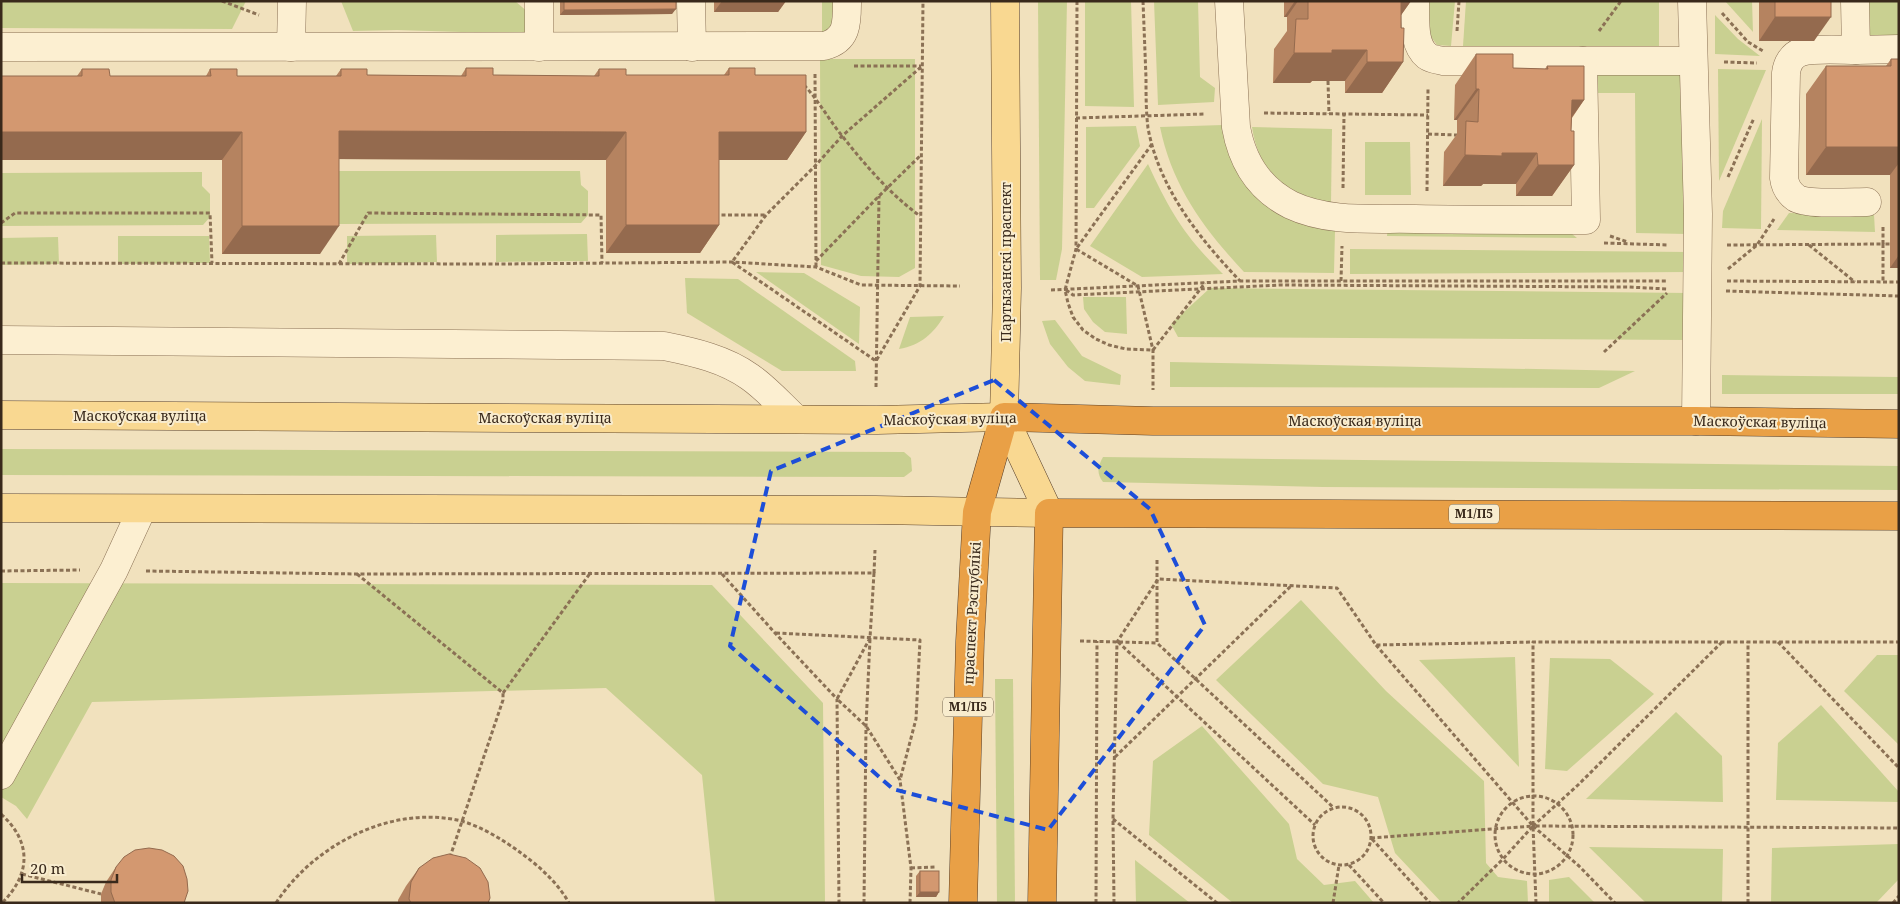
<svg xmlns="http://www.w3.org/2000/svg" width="1900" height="904" font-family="'Noto Serif',serif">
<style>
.green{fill:#c9d091}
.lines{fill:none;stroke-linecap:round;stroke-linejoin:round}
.minor-casing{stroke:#8b7155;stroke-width:29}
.major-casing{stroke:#583f2a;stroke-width:29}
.highway-casing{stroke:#583f2a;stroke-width:29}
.path{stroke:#8b7155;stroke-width:3;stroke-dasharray:4 2.5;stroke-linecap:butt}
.minor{stroke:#fcefd1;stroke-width:28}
.major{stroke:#f9d891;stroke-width:28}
.highway{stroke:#e9a046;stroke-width:28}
.wall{fill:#b58360}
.shaded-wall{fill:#946a4e}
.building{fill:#d39870;stroke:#946a4e}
.marked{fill:none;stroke:#1d4ed8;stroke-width:4;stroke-dasharray:10 6;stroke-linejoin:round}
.labels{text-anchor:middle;stroke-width:4;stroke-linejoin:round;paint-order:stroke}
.shield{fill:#f8ecce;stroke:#726451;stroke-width:1}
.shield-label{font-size:12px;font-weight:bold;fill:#39291b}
.street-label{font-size:14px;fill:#39291b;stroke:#f8ecce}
</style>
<rect width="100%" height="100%" fill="#f1e1bd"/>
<g class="green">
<path d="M1,1H246L232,29L1,28Z"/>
<path d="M341,1H515L529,13V34L397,30L353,31Z"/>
<path d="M822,1H843V16L822,40Z"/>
<path d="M1038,1H1067L1062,249L1056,280H1040Z"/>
<path d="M1085,1H1131L1134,107L1085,106Z"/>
<path d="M1154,1H1198L1200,77L1215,88L1214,102L1158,105Z"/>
<path d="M1428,1H1455L1451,46L1437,45L1429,34Z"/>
<path d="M1466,1H1659V46H1463Z"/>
<path d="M1725,1H1752L1753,32Z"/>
<path d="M1855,1H1899V38H1856Z"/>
<path d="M1715,15L1738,39L1760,56L1715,54Z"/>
<path d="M820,59H915V268L899,277L861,276L821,265Z"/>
<path d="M1718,69L1766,70L1719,181Z"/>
<path d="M1682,71L1687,234L1636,233L1635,93H1595V72Z"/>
<path d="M1762,119L1761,229L1722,228L1723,211Z"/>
<path d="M1223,125L1226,144L1233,164L1244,182L1335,231L1334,273L1244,272C1204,229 1172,186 1160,127Z"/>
<path d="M1136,126L1140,146L1094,208H1086V127Z"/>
<path d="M1252,127L1332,129L1331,203C1286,194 1259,174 1252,127Z"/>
<path d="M1365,142H1410L1411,195H1365Z"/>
<path d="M1148,164C1170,212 1186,238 1223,274L1142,277L1090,246Z"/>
<path d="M338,171H580L581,185L588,191V215L581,223L339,224Z"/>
<path d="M202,172V186L210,194V217L203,225L1,226V173Z"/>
<path d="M1789,213L1874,215L1875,232L1777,230Z"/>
<path d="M1388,225L1565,228L1577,238L1387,236Z"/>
<path d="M587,234L588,261L496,262V235Z"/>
<path d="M436,235L437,262L347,264V236Z"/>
<path d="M118,236H209L210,263L118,264Z"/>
<path d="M58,237L59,264L1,265V238Z"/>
<path d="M1350,249L1689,252V272L1350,274Z"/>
<path d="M756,272L804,273L860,307L859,344Z"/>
<path d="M685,278L738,279L855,361L856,371H782L687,313Z"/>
<path d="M1210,288L1688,293L1687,340L1178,337L1171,324Z"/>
<path d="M1083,297H1126L1127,334L1105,332L1093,322L1084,309Z"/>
<path d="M944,316C933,334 921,345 899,349L910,317Z"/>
<path d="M1055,320L1082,356L1121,375L1120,385L1085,381L1068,367L1050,344L1042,321Z"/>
<path d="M1170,362L1635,371L1599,388L1170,387Z"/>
<path d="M1722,375L1899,377V394H1722Z"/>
<path d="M1,449L904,452L911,458L912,471L904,477L1,475Z"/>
<path d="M1103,457L1899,466V490L1323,487L1103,482C1096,473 1098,466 1103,457Z"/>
<path d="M1,583L712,585L823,703L825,903H715L702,775L606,688L92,702L27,819L16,806L1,797Z"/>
<path d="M1301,600L1386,691L1484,781L1486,863L1498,877L1527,881L1528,903H1442L1395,853L1378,797L1323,784L1216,680Z"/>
<path d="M1877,655H1899V745L1844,691Z"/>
<path d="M1515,657L1519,767L1419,660Z"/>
<path d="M1550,658L1610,659L1654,694L1567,771L1545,769Z"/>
<path d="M995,679H1013L1015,903H997Z"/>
<path d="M1821,705L1899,792V802L1776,800L1778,743Z"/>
<path d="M1676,712L1722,756L1723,802L1586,799Z"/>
<path d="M1202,726L1289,824L1297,859L1324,885L1355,881L1374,903H1233L1149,835L1153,761Z"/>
<path d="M1899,844V879L1876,903H1771L1772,848Z"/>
<path d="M1589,847L1723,849L1722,903H1646Z"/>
<path d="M1135,860L1190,903H1136Z"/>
<path d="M1569,877L1595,903H1549V880Z"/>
</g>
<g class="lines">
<defs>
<g id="minor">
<path d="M539,1V47"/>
<path d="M691,1L692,47"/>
<path d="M1229,1L1236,127C1242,161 1259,189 1291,205C1329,223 1374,218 1415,219C1472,220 1529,220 1586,220L1583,61H1693"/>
<path d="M1415,1C1416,18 1412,44 1427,56C1431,59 1438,60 1443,61H1583"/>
<path d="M1692,1L1698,214L1696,421"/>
<path d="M1855,1L1856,50L1899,49"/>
<path d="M1,47L824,46C848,40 847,22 847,1"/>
<path d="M291,47L292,1"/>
<path d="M1856,50C1842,50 1813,48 1801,52C1792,55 1787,64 1786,73L1784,178C1785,186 1789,193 1796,198C1807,205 1852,202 1867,202"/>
<path d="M1,340L664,346C694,352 725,359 750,377C767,389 781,405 796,419"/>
<path d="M1,775L114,570L142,509"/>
</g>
<g id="major">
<path d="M1,415L877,420L1004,417"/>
<path d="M1,508L876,510L1049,513L1004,417L1007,288L1005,1"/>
</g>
<g id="highway">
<path d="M963,903L970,641L977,512L1004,417L1153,421H1696L1899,424"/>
<path d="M1042,903L1049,513L1899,516"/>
</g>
</defs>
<use href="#minor" class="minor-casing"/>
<use href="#major" class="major-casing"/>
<use href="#highway" class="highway-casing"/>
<g class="path">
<path d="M222,1L259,15"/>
<path d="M1077,1L1076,249L1065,290L1068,303L1073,317L1083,330L1096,339L1109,345L1126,349L1153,350"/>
<path d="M1143,1C1144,27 1145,52 1146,78C1146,95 1146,112 1148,128C1159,188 1199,238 1240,281"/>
<path d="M1722,13L1748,42L1763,51"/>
<path d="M1457,31L1459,1"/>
<path d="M1599,31L1621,1"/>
<path d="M1724,62L1757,63"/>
<path d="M854,66H921"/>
<path d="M921,67L842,136L815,166L766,215L732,262L876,361L920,286L923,1"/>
<path d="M815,74L816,267"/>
<path d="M1328,81L1329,114"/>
<path d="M804,85C819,101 829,120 843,137C866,166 890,194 920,216"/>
<path d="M1264,113L1428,115"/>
<path d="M1076,118L1205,114"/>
<path d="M1428,134L1457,135"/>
<path d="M1152,144L1076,249L1138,286L1153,350V390"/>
<path d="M1728,177L1754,118"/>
<path d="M1343,188L1344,115"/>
<path d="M1427,191L1428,89"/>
<path d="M715,215H766"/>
<path d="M1,223L15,213H210L212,263"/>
<path d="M1883,227V244H1890"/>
<path d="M1610,236L1628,242"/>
<path d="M1604,243L1668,245"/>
<path d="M1727,245L1883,244V282"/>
<path d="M1809,245L1855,282"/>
<path d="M816,261L879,196L921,155"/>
<path d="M1,263L501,264L732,262L816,267L861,285L960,286"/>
<path d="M339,264L368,213L601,215L602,263"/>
<path d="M1728,269L1757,245L1774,219"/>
<path d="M1341,281L1342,246"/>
<path d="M1727,281L1899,282"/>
<path d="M1051,290L1240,281H1668"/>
<path d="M1066,290L1073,295L1280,285L1628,287L1668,289"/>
<path d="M1726,291L1899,296"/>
<path d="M1153,350L1205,283"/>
<path d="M1604,352L1667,293"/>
<path d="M876,387L879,196"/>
<path d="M1157,560V643L1334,808"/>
<path d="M1,571L80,570"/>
<path d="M146,571L357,574L874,573L870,638L837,699L866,726L900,780L911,868L910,903"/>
<path d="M874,573L875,550"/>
<path d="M357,574L503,693V700L450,857"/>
<path d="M722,574L775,633L837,699L839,903"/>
<path d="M776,633L920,640L916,719L900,780"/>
<path d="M1080,641L1157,643"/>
<path d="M1118,642L1315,825"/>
<path d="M1722,642L1578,785L1533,826L1899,828"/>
<path d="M1778,642L1899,768"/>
<path d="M1376,645L1533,826L1503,859L1458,903"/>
<path d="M503,693L591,572"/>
<path d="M1115,757L1291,586"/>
<circle cx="1534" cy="835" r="39"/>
<circle cx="1342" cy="836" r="29"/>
<path d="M1,814C32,842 31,874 2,903"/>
<path d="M1113,819L1217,903"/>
<path d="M1371,838L1533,826L1579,866L1615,903"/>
<path d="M1372,839L1430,903"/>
<path d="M1349,865L1384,903"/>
<path d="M911,868L936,867"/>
<path d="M22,874L101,894"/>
<path d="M276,903C313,846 388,806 457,820C480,825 503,840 521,853C539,866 558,883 569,903"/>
<path d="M864,903L866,726L870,639"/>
<path d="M1096,903L1097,641"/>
<path d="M1114,903L1113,819L1117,642L1158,579L1337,588L1376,645L1533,642"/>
<path d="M1333,903L1339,865"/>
<path d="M1536,903L1533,826V642H1899"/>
<path d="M1748,903V642"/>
<path d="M1893,903L1899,896"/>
</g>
<use href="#minor" class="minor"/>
<use href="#major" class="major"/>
<use href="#highway" class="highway"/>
</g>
<g class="wall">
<path d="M560,1H676L672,14L560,15Z"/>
<path d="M714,1H786L778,12H714Z"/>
<path d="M1284,1H1411L1401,15V28L1403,62L1382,93H1345V81H1312L1310,83H1273L1274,49L1287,31V17H1284Z"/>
<path d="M1759,1H1831L1814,41H1759Z"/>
<path d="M1476,54L1513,68L1545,69L1547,66L1584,100L1572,118L1571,131L1574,165L1552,196H1516V184H1483L1481,186H1443L1444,152L1457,134V120H1454L1455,85Z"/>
<path d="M1891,59H1899V268H1890V175H1806V94L1826,66H1886Z"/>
<path d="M466,68L493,75L594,76L599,69L626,75H724L729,68L755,75L806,132L787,160H719V225L700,253H606V160L339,159L320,254H222V160H1V76H77L82,69L110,76H206L210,69L237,76H336L341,69L367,75L461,76Z"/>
<path d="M116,867L184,903H101V894L106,882Z"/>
<path d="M419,868L488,903H398V900L406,886Z"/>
<path d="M920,871L939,892L936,897H916V876Z"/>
</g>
<g class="shaded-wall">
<path d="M722,1H786L778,12H714Z"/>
<path d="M1295,1H1298L1287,17H1284Z"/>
<path d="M1398,1H1411L1392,28Z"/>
<path d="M676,9L672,14L560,15L564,10Z"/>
<path d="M1775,17H1831L1814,41H1759Z"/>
<path d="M1332,50H1367L1345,81H1312L1310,83H1273L1294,53Z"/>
<path d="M1367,62H1403L1382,93H1345Z"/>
<path d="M1476,89H1479L1457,120H1454Z"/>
<path d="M1572,100H1584L1562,131Z"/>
<path d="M339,131L626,132L606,160L319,159Z"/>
<path d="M1,132H242L222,160H1Z"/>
<path d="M719,132H806L787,160H699Z"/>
<path d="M1826,147H1899V163L1890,175H1806Z"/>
<path d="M1502,153H1537L1516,184H1483L1481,186H1443L1465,155Z"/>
<path d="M1538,165H1574L1552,196H1516Z"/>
<path d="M626,225H719L700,253H606Z"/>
<path d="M242,226H339L320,254H222Z"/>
<path d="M1899,255V268H1890Z"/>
<path d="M920,892H939L936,897H916Z"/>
</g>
<g class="building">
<path d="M564,1H676V9L564,10Z"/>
<path d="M1308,1H1401V28H1404L1403,62H1367V50H1332V53H1294L1296,19H1308Z"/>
<rect x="1775" y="1" width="56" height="16"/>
<path d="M1476,54H1513V68L1548,69L1547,66H1584V100H1572L1571,131H1574V165H1538L1537,153H1502V156L1465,155L1466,121L1478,122L1479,89H1476Z"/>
<path d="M1891,59H1899V147H1826V66H1891Z"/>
<path d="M466,68H493V75L599,76V69H626V75H729V68H755V75H806V132H719V225H626V132L339,131V226H242V132H1V76H82V69H109L110,76H211L210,69H237V76H341V69H367V75L466,76Z"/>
<path d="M149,848L162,850L174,856L183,866L187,879L188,891L184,903H115L111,892V880L116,867L124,857L135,850Z"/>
<path d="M449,854L466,858L480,868L488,882L490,898L488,903H411L409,899L411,882L419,868L433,858Z"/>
<rect x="920" y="871" width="19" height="21"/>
</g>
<path class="marked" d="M994,380L1150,509L1205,625L1048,830L893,789L730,646L771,471Z"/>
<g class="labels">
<g class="shield">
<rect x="1449" y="504.5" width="50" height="19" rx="4"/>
<rect x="943" y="697.5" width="50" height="19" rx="4"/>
</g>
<g class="shield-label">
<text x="1474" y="518">М1/П5</text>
<text x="968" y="711">М1/П5</text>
</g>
<g class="street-label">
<text transform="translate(1006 262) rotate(-90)" y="5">Партызанскі праспект</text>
<text x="140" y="421">Маскоўская вуліца</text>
<text x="545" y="423">Маскоўская вуліца</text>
<text transform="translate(950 419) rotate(-1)" y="5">Маскоўская вуліца</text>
<text x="1355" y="426">Маскоўская вуліца</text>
<text transform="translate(1760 422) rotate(1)" y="5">Маскоўская вуліца</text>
<text transform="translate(972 613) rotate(-87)" y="5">праспект Рэспублікі</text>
</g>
</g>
<rect width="1900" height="904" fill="none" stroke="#39291b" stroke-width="5"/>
<path d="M22 874v8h95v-8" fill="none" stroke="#39291b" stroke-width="2.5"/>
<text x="30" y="874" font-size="15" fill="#39291b" stroke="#f8ecce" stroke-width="4" paint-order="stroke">20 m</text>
</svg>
